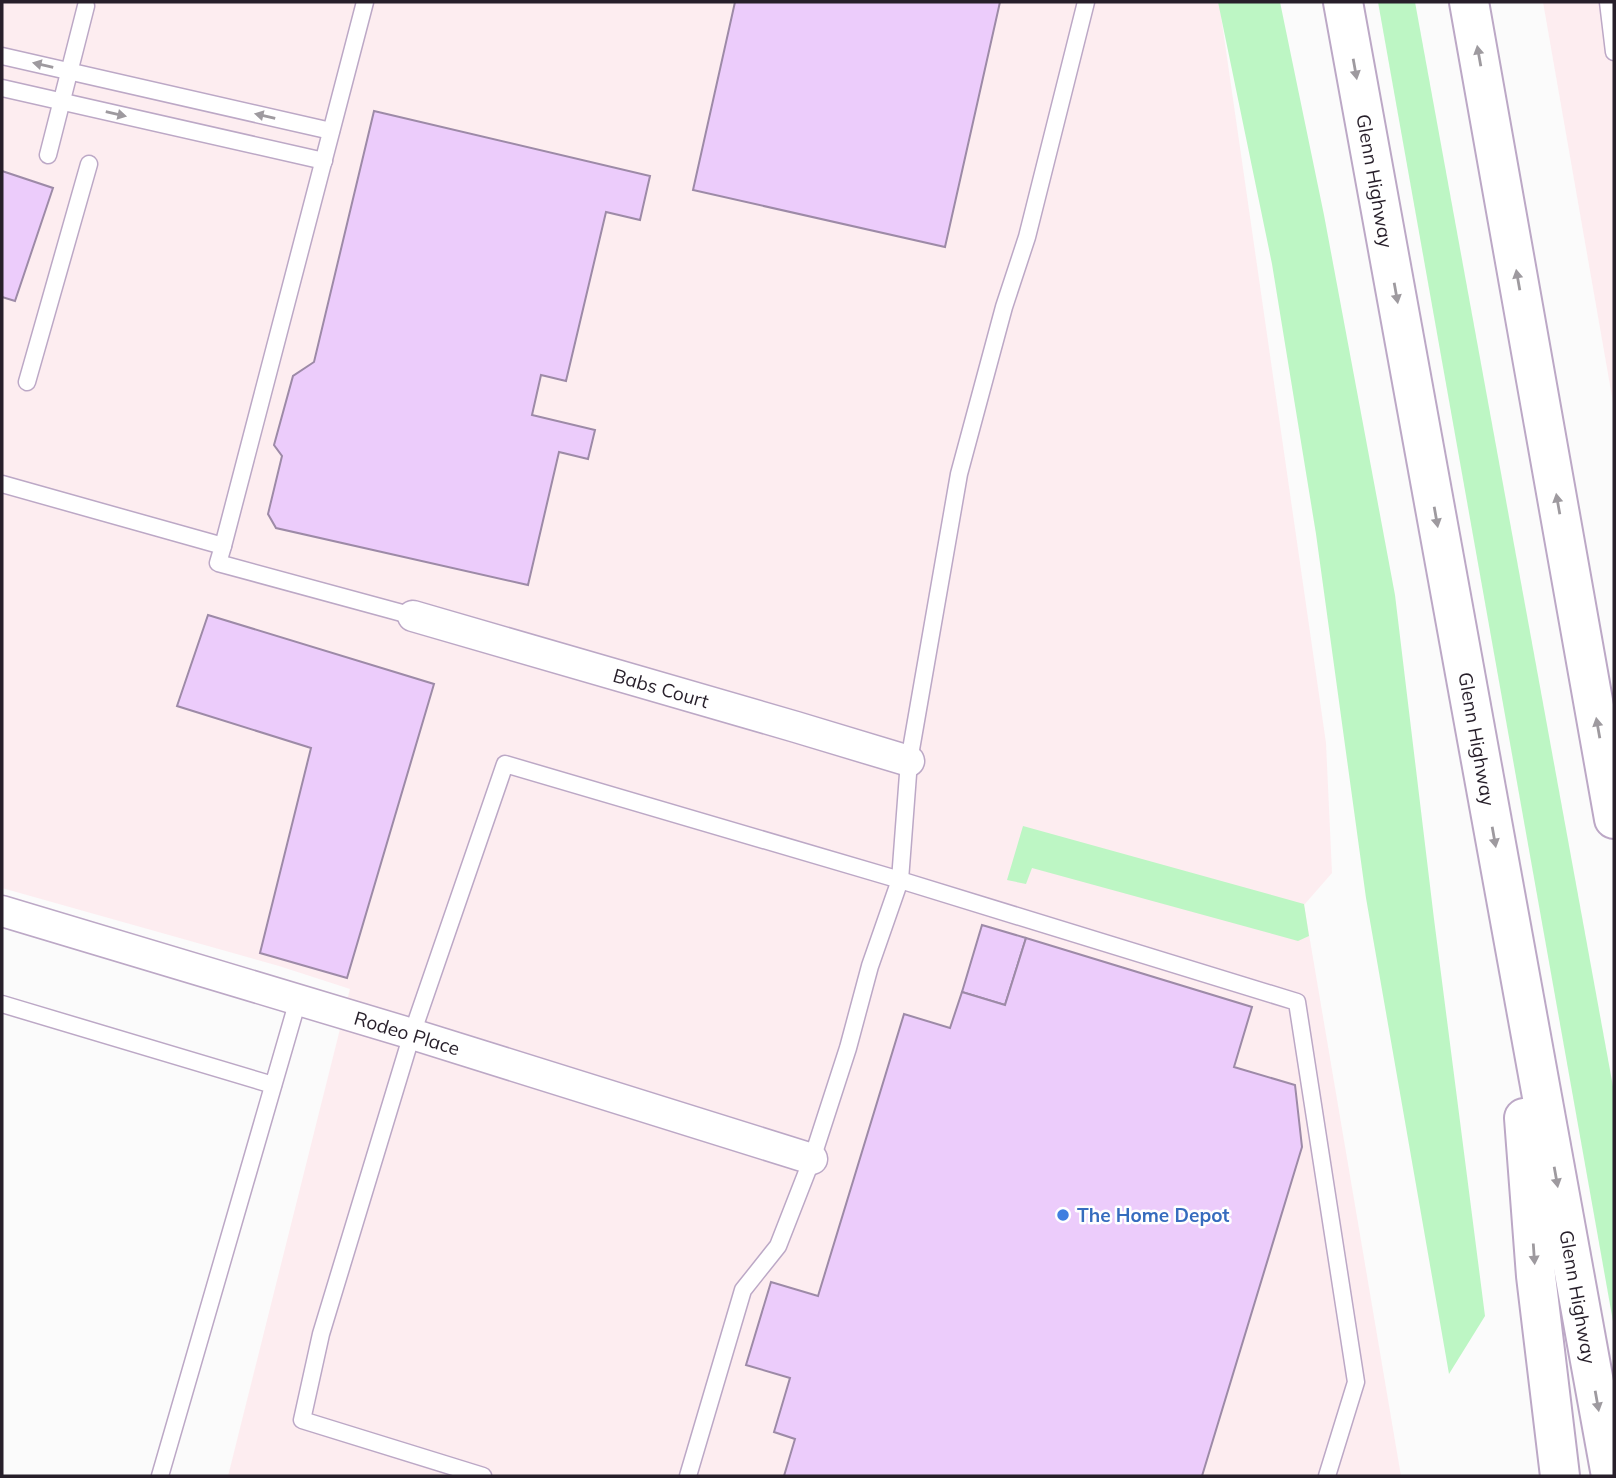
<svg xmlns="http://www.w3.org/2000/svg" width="1616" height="1478" font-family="Mulish,sans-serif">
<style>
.commercial{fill:#fdedf0}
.green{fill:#bdf6c4}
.building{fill:#ecccfb;stroke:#9d8aa7;stroke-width:2}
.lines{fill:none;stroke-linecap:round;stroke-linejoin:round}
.service-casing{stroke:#bca8c6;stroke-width:19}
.minor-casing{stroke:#bca8c6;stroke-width:33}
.motorway-casing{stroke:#bca8c6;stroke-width:42}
.service{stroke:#fff;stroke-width:16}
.minor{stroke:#fff;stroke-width:30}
.motorway{stroke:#fff;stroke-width:38}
.oneway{fill:#9e9a9f}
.shop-dot{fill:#3f7fe0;stroke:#fff;stroke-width:2.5}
.labels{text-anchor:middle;stroke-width:5;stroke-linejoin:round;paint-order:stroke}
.street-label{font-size:19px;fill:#271f2a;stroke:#fff}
.shop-label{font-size:19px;font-weight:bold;fill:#366cbe;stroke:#fff;text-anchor:start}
</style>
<rect width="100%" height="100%" fill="#fbfbfb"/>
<g class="commercial">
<path d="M2,2H1219L1326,743L1332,873L1304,905L1401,1476H228L350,989L279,966L2,888Z"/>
<path d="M1543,2H1614V408Z"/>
</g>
<g class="green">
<path d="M1218,2H1280L1324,215L1395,595L1434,919L1485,1316L1449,1374L1366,898L1316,534L1272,264Z"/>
<path d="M1378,2H1415L1614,1092V1327Z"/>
<path d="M1023,826L1304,904L1309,936L1298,941L1032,868L1026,884L1007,880Z"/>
</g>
<g class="building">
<path d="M735,2H1000L945,247L693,190Z"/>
<path d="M374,111L650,176L640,220L606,212L566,381L541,375L532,415L595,430L588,459L559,452L528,585L276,528L268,514L282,456L274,445L293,376L314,362Z"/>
<path d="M2,171L53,188L15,301L2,297Z"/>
<path d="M208,615L434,684L347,978L260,953L311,748L177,706Z"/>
<path d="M982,925L1026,938L1005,1005L962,992Z"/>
<path d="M1026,938L1252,1007L1234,1067L1295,1085L1302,1147L1202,1476H784L795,1439L774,1432L790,1378L746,1365L771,1282L818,1296L904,1014L950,1028L962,992L1005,1005Z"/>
</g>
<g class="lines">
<defs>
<g id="service">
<path d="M1608,2L1614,52"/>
<path d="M2,56L331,131"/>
<path d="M2,88L324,161"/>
<path d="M48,155L86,6"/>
<path d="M27,382L89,164"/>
<path d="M2,484L223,546L218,563L413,616"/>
<path d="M223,546L365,2"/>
<path d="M2,1004L273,1085"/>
<path d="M160,1476L298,1000"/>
<path d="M483,1476L302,1420L321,1334L412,1034L505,764L900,880L1297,1002L1356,1382L1327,1476"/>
<path d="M688,1476L743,1290L778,1246L812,1159L848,1048L870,966L900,880L909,761L959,474L1004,307L1027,237L1086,2"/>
</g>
<g id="minor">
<path d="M413,616L796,727L909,761"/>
<path d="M2,911L412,1034L812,1159"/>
</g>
<g id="motorway">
<path d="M1343,2L1611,1476"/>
<path d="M1469,2L1614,819"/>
<path d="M1524,1118L1536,1276L1560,1476"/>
</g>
</defs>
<use href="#service" class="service-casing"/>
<use href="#minor" class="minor-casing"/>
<use href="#motorway" class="motorway-casing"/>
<use href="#service" class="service"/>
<use href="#minor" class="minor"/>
<use href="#motorway" class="motorway"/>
</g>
<defs><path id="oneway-solid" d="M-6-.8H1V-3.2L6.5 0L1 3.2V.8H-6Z" transform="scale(1.75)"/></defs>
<g class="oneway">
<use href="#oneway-solid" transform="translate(1479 56) rotate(-100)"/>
<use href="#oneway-solid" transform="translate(43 65) rotate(-167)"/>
<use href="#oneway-solid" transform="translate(1355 69) rotate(80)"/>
<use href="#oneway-solid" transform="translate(116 114) rotate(13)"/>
<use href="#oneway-solid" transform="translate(265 116) rotate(-167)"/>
<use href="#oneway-solid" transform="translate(1518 280) rotate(-100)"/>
<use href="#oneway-solid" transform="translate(1396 293) rotate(80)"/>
<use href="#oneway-solid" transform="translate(1558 504) rotate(-100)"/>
<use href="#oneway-solid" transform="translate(1436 517) rotate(80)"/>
<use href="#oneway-solid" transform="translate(1598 728) rotate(-100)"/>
<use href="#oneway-solid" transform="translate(1494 837) rotate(80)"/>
<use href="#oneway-solid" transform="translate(1556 1177) rotate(80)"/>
<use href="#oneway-solid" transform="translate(1534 1254) rotate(86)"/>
<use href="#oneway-solid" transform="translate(1597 1401) rotate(80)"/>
</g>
<circle class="shop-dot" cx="1063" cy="1215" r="7"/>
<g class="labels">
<g class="street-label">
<text transform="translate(1375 181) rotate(80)" y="7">Glenn Highway</text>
<text transform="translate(661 688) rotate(16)" y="7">Babs Court</text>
<text transform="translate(1477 739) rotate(80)" y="7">Glenn Highway</text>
<text transform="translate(407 1033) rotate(17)" y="7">Rodeo Place</text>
<text transform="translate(1578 1297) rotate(80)" y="7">Glenn Highway</text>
</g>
<g class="shop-label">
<text x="1077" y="1222">The Home Depot</text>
</g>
</g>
<rect width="1616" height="1478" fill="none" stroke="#271f2a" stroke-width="7"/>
</svg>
